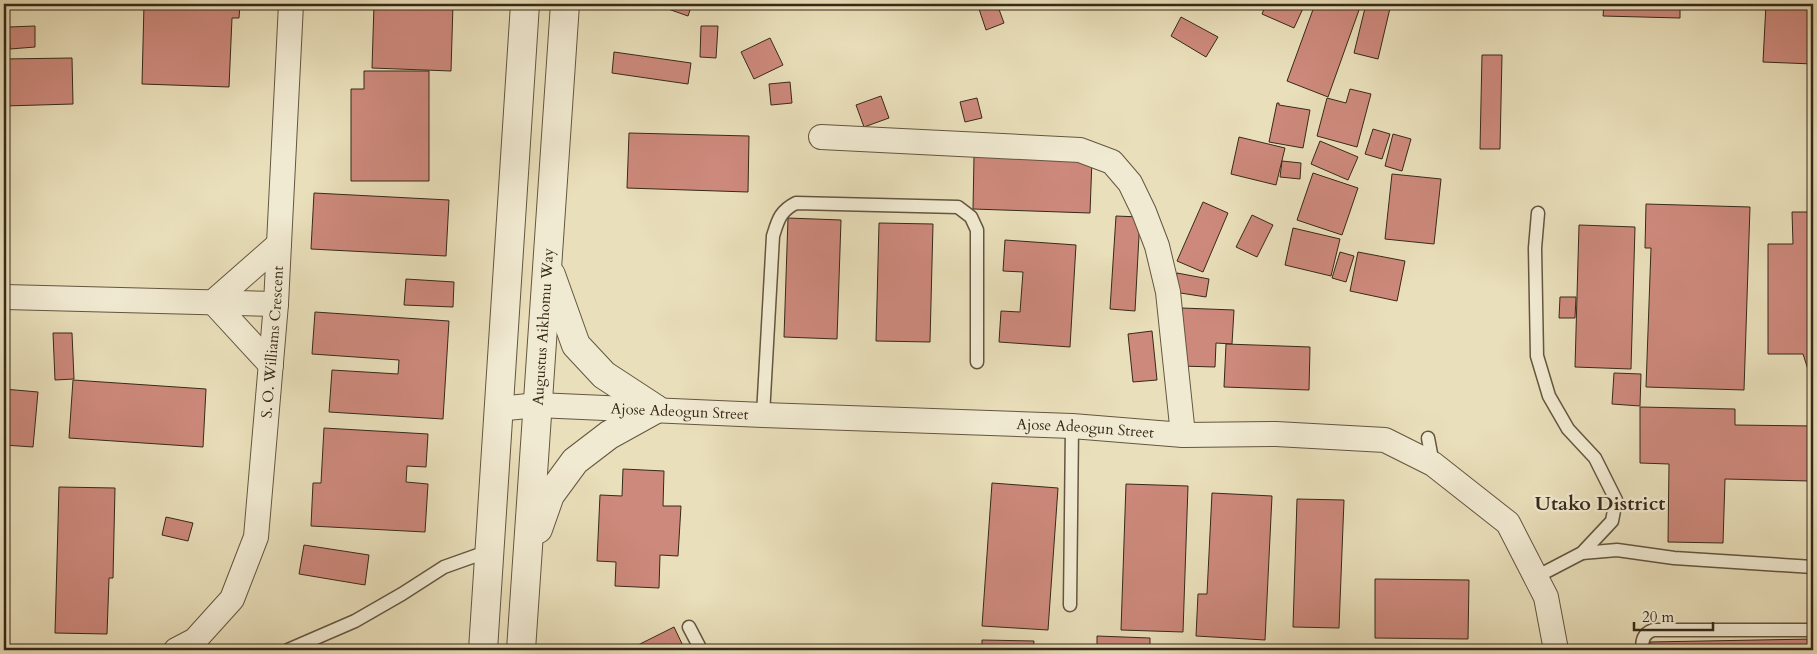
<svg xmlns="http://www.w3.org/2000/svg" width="1817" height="654" font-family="Cardo,serif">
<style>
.building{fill:#cd897c;stroke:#372918}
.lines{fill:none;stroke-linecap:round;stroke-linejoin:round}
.service-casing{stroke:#645640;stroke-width:15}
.minor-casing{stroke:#645640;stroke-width:26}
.tertiary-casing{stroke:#645640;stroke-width:30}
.service{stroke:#f1ead2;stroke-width:12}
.minor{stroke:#f1ead2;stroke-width:24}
.tertiary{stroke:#f1ead2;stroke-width:28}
.labels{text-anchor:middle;stroke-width:4.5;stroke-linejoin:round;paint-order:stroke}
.street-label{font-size:15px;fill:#372918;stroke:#f1ead2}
.district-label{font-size:20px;font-weight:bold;fill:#372918;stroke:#f1ead2}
</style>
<rect width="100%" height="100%" fill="#e9dfba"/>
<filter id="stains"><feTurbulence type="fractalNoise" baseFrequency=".004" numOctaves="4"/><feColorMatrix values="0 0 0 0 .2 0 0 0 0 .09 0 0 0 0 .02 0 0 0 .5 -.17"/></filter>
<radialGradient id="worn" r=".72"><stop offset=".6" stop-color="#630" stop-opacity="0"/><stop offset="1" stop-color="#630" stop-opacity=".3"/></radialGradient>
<g class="building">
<path d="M144,4H240L239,18H232L229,87L142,84Z"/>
<path d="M374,4H453L451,71L372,68Z"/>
<path d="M654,4H692L688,16Z"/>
<path d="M985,4H997L1004,23L986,30L978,6Z"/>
<path d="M1266,4H1305L1294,28L1262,14Z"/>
<path d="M1315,4H1342L1359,10L1328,97L1287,81Z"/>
<path d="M1366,4H1391L1378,59L1354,53Z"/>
<path d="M1604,4H1680V18L1603,16Z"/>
<path d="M1766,4H1813V64L1763,62Z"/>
<path d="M1181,17L1218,37L1206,57L1171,36Z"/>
<path d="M35,26V47L10,49L9,27Z"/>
<path d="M701,26H718L716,58L700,57Z"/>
<path d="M770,38L783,65L754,79L741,52Z"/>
<path d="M614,52L691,63L688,84L612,73Z"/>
<path d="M1482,55H1502L1500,149H1480Z"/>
<path d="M72,58L73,104L4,106V59Z"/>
<path d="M364,71H429V181H351V89H364Z"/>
<path d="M790,82L792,103L771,105L769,84Z"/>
<path d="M1350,89L1371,94L1357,147L1317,136L1327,98L1346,103Z"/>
<path d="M881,96L889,118L864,127L856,105Z"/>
<path d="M977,98L982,118L965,122L960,102Z"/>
<path d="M1277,103H1279V105L1310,110L1303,148L1269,142Z"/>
<path d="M1373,129L1390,134L1382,159L1365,154Z"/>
<path d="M629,133L749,136L748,192L627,188Z"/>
<path d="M1393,134L1411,139L1402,171L1385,166Z"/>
<path d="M1239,137L1285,148L1276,185L1231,174Z"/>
<path d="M1320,141L1358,157L1348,180L1311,164Z"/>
<path d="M974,156L1092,159L1090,213L973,209Z"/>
<path d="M1282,161L1301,163L1300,179L1280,177Z"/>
<path d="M1313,173L1358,188L1342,235L1297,220Z"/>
<path d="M1392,174L1441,179L1434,244L1385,239Z"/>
<path d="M314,193L449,200L446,256L311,249Z"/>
<path d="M1203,202L1228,213L1203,272L1177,261Z"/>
<path d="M1646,204L1750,207L1744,390L1646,387L1651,248H1645Z"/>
<path d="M1792,212H1813V385L1803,354H1768V244H1793Z"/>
<path d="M1252,215L1273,225L1257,257L1236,247Z"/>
<path d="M1116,216L1140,217L1135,311L1110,309Z"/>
<path d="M788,218L841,220L837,339L784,337Z"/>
<path d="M879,223L933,224L930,342L876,341Z"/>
<path d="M1579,225L1635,227L1631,369L1575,367Z"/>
<path d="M1293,228L1340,239L1331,276L1285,265Z"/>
<path d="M1005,240L1076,245L1070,347L999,342L1001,311L1020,312L1023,272L1003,271Z"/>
<path d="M1340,252L1354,256L1346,282L1332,278Z"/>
<path d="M1358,252L1405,261L1397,301L1350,291Z"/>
<path d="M1177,273L1209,279L1206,297L1174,292Z"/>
<path d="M406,279L454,282L453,307L404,305Z"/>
<path d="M1560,297H1576L1575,318H1559Z"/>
<path d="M1182,308L1234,310L1232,344L1216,343L1215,367L1180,366Z"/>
<path d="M315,312L449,321L443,419L329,412L332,370L398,374L399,360L312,354Z"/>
<path d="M1152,331L1157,380L1133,382L1128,334Z"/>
<path d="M53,333H72L74,379L55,380Z"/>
<path d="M1226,344L1310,347L1309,390L1224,387Z"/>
<path d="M1614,373L1641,374L1640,406L1612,404Z"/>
<path d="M73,380L206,389L203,447L69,438Z"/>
<path d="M4,389L38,392L33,447L4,445Z"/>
<path d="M1813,399V539H1809L1810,481L1725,479L1723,543L1668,542L1669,464L1640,463V407L1735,409V425L1812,426Z"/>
<path d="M324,428L428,434L426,467L407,466L406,482L428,484L425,532L311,526L313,483H321Z"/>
<path d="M623,469L664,471L663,506H681L678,556L660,555L659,588L615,586L616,562L597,561L600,495L622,496Z"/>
<path d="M992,483L1058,488L1048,630L982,626Z"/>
<path d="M1126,484L1188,486L1183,632L1121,630Z"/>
<path d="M59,487L115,488L113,578H109L107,634L55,633Z"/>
<path d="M1212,493L1272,496L1265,640L1196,636L1198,594H1207Z"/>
<path d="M1297,499L1344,500L1339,628L1293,627Z"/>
<path d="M166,517L193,523L188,541L162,535Z"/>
<path d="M304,545L369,555L365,585L299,574Z"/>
<path d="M1375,579L1469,580L1468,639L1375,638Z"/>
<path d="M674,627L685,650H628Z"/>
<path d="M1097,636L1150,638V650H1097Z"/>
<path d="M1813,639V650H1650V642Z"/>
<path d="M982,640L1034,641L1033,650H982Z"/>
<path d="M1194,645L1263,649V650H1193Z"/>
</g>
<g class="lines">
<defs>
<g id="service">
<path d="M763,415L773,236C778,220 780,211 796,203L958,207L971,217L977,230V362"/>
<path d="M1428,438L1433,464"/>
<path d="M1582,553L1617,550L1674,558L1813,567"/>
<path d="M1536,577L1582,553L1612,521L1616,500L1595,458L1568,429L1549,396L1537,356L1535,248L1538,213"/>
<path d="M1070,605L1072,426"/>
<path d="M689,627L701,650"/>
<path d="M288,650L355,621L402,594L444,567L489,551"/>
<path d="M1642,650C1642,640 1643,634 1653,630H1813"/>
</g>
<g id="minor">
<path d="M821,137L1080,150L1112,162L1130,183L1144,212L1157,246L1168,292L1183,435"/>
<path d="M5,297L276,304"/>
<path d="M271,365L213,302L279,244"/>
<path id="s1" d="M498,409L537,405L763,415L1072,426L1183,435L1276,434L1385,440L1433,464L1508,523L1546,597L1556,650"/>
<path id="s2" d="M176,650L195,640L232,599L256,537L276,304L291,4"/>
</g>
<g id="tertiary">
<path d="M538,529L550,495L575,461L609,435L656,409L604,375L576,345L551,275"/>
<path d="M483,650L525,4"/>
<path id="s3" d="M521,650L565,4"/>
</g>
</defs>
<use href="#service" class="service-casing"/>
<use href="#minor" class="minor-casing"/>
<use href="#tertiary" class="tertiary-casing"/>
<use href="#service" class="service"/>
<use href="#minor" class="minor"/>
<use href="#tertiary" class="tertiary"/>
</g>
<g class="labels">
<g class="street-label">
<text dy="5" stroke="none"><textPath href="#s3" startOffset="324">Augustus Aikhomu Way</textPath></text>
<text dy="5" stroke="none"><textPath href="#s2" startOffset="339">S. O. Williams Crescent</textPath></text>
<text dy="5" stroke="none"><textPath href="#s1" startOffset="182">Ajose Adeogun Street</textPath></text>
<text dy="5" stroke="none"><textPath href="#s1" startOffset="588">Ajose Adeogun Street</textPath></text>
</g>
<g class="district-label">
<text x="1600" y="510">Utako District</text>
</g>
</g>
<rect width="1817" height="654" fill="none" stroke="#e9dfba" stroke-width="20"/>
<rect x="5" y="5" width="1807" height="644" fill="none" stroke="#372918" stroke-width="2.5"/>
<rect x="10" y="10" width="1797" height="634" fill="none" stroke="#372918"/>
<path d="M1634 622v8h79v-8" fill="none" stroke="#372918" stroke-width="2.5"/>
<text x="1642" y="622" font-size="15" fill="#372918" stroke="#f1ead2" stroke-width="4" paint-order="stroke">20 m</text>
<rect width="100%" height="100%" filter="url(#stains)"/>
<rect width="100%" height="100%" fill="url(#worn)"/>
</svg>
